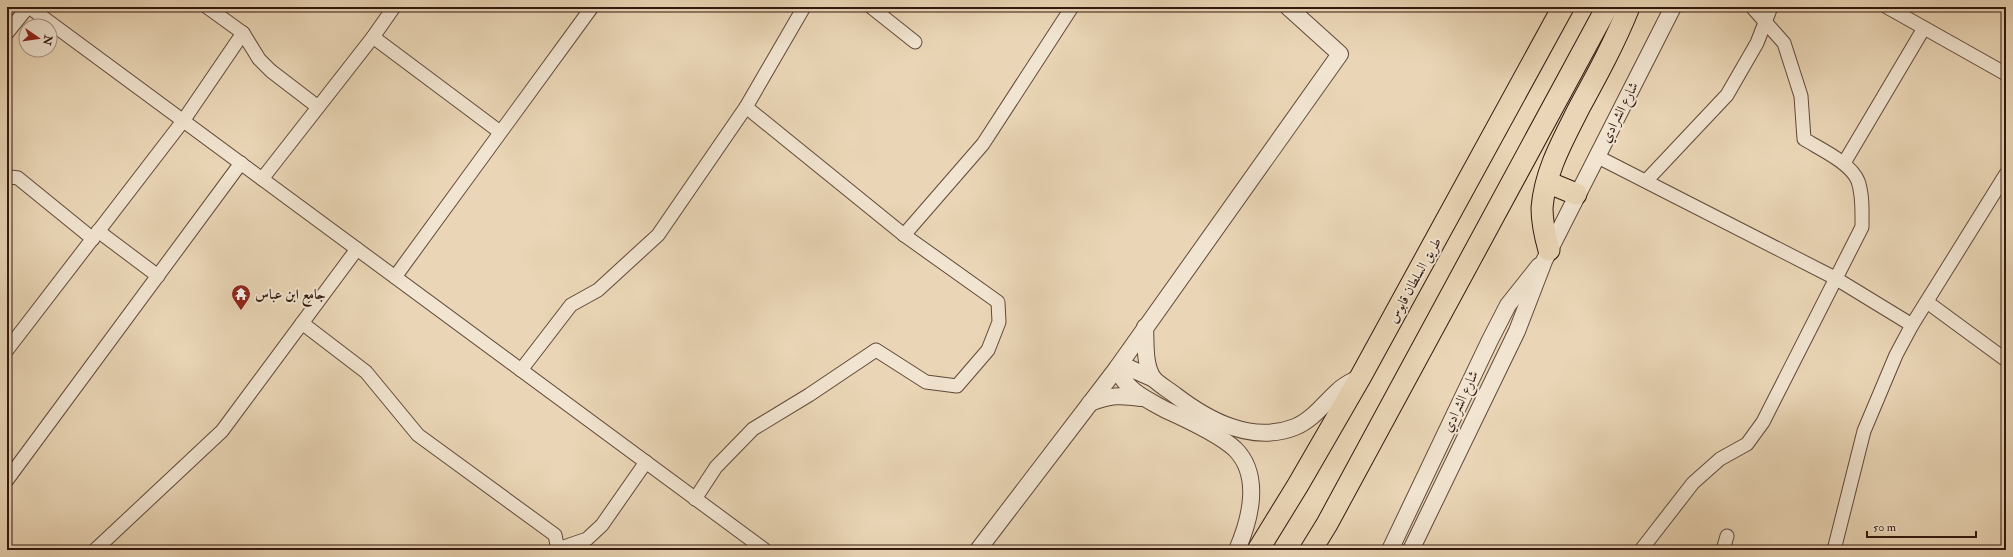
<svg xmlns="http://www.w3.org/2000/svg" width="2013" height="557" font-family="'IM FELL Double Pica',Amiri,serif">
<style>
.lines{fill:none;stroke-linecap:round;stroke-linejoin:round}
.minor-casing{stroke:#604839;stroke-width:15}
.tertiary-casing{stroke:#604839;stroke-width:18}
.trunk-casing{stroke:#32180f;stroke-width:23}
.minor{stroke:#f1e4d0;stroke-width:13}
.tertiary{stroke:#f1e4d0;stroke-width:16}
.trunk{stroke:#ead6b6;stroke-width:21}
.labels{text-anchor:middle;stroke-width:4;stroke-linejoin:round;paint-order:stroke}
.street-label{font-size:14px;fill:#32180f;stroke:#f1e4d0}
.poi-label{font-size:14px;font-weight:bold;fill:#32180f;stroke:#f1e4d0;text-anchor:start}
</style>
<rect width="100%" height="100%" fill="#ead6b6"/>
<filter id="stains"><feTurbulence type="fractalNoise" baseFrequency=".005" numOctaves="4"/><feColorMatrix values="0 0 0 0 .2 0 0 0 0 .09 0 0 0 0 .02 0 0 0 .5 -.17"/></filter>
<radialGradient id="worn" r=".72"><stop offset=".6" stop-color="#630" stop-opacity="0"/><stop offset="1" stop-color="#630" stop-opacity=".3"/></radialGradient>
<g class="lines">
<defs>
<g id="minor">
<path d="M29,7L765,550"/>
<path d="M207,7L243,33L259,59L271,71L318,107"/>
<path d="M394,7L373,37L500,132"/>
<path d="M871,7L915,42"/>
<path d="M1887,7L2006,74"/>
<path d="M7,33L28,7"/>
<path d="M1596,156L1835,278L1912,325"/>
<path d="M1844,163L1924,28"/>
<path d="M7,179L11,177L18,178L93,239"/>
<path d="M262,179L373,37"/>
<path d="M1646,181L1727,95L1757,43L1771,7"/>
<path d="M98,231L158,276"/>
<path d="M904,235L983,144L1072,7"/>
<path d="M395,277L592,7"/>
<path d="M1927,302L2006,360"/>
<path d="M302,323L366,372L418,435L555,535L558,550"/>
<path d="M7,350L183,121L243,33"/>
<path d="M521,370L571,305L598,290L658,235L746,107L804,7"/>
<path d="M7,480L241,163"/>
<path d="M695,499L716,467L753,429L809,395L876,350L926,382L957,386L988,350L999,322L998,302L904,235L746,107"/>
<path d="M558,549L587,539L602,525L646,462"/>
<path d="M95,550L222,431L357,249"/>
<path d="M1641,550L1693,483L1720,459L1747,444L1763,422L1862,227C1862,212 1863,195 1858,181C1851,163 1820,149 1804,139L1801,96L1784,43L1752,7"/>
<path d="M1723,550L1727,536"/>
<path d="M1834,550L1864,431L1896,355L1912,325L2006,174"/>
</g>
<g id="tertiary">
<path d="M1145,327C1146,344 1144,364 1153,378C1158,384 1169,390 1175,395C1209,421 1252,444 1295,427C1313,420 1325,402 1339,390C1345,384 1353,381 1360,377"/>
<path d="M1154,379L1127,367L1117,368C1126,391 1146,399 1166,410C1186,419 1220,435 1235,449C1262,476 1250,520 1237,550"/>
<path d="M1090,403C1110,395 1120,395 1141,398"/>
<path d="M978,550L1117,368L1340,54L1288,7"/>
<path d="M1390,550L1490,340L1508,305L1539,266"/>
<path d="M1411,550L1517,331L1544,261L1673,7"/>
</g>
<g id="trunk">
<path d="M1547,182L1576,194"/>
<path d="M1549,250C1545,236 1542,222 1542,208C1545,171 1563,140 1579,108C1597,75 1615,42 1629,7"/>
<path d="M1258,550L1298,485L1361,376L1563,7"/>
<path d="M1311,550L1327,524L1607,7"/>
</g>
</defs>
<use href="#minor" class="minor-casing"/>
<use href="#tertiary" class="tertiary-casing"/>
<use href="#trunk" class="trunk-casing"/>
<use href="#minor" class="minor"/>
<use href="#tertiary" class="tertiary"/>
<use href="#trunk" class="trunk"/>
</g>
<defs>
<symbol id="temple-pin" viewBox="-11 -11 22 30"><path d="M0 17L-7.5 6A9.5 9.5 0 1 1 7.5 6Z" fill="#8f2418" stroke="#f1e4d0"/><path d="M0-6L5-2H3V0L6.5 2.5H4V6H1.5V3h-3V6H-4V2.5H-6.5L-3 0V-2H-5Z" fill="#fff"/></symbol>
</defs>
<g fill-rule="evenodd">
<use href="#temple-pin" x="230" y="283" width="22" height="30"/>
</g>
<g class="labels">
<g class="street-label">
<text transform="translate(1619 112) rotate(-63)" y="5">شارع الشرادي</text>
<text transform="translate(1414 280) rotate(-61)" y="5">طريق السلطان قابوس</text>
<text transform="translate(1460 401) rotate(-65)" y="5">شارع الشرادي</text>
</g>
<g class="poi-label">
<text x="255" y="299">جامع ابن عباس</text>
</g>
</g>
<rect width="2013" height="557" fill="none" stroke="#ead6b6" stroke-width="24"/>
<rect x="8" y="8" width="1997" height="541" fill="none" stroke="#32180f" stroke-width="2"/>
<rect x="12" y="12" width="1989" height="533" fill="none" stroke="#32180f"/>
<g transform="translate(38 38) rotate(103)"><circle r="19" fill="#f1e4d0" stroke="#a59283"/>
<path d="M0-3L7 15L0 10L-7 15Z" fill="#8f2418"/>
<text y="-6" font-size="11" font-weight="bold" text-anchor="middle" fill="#32180f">N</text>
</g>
<path d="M1867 531v6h109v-6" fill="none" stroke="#32180f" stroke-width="2"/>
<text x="1873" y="531" font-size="12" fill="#32180f" stroke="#f1e4d0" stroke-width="3" paint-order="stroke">50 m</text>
<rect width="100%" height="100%" filter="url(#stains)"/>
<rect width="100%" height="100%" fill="url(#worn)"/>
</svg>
